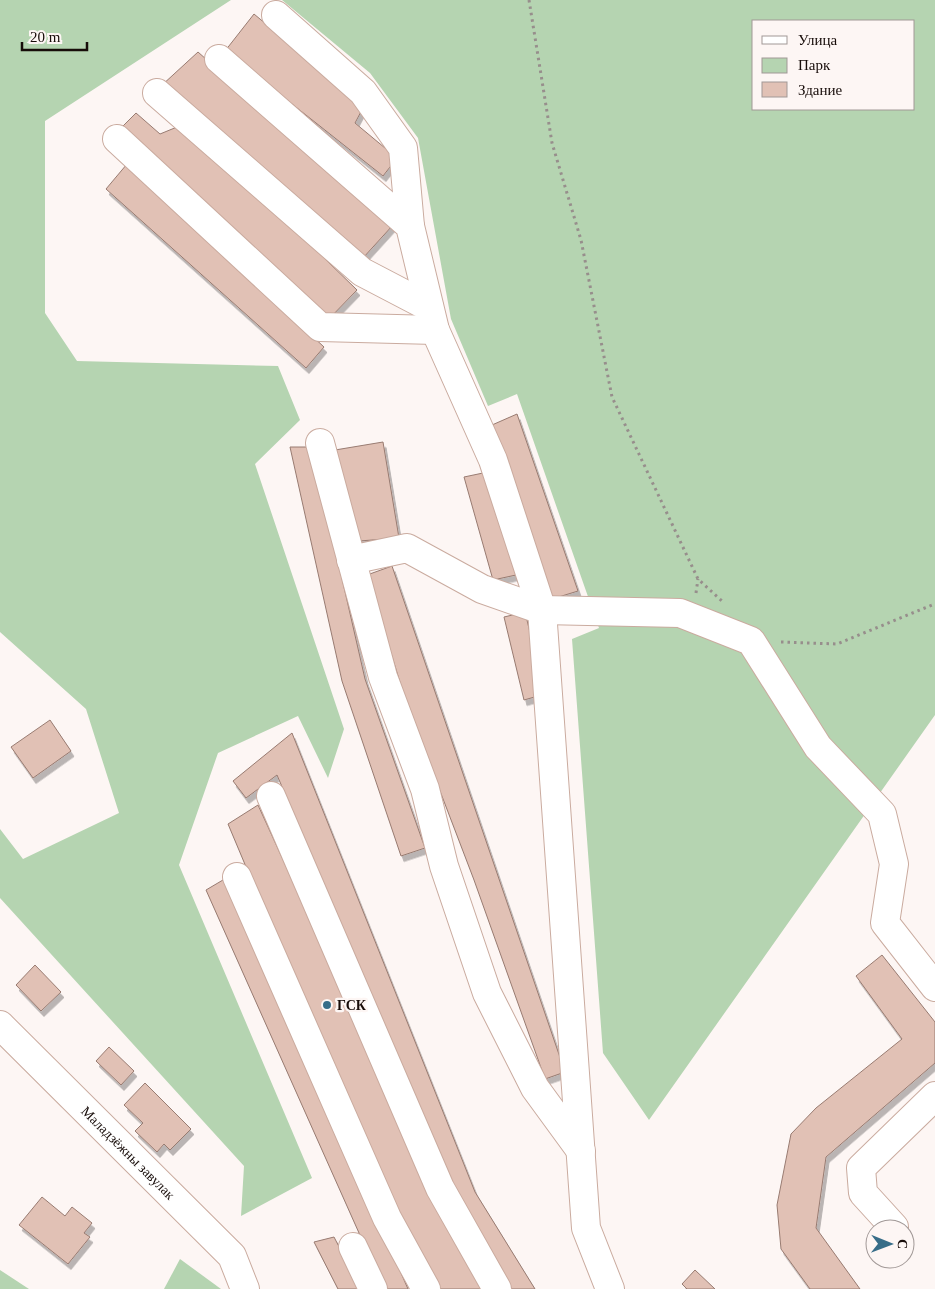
<svg xmlns="http://www.w3.org/2000/svg" width="935" height="1289" font-family="Georgia,serif">
<style>
.green{fill:#b5d4b1;fill-rule:evenodd}
.building{fill:#e1c1b5;stroke:#987b71;filter:url(#shadow)}
.lines{fill:none;stroke-linecap:round;stroke-linejoin:round}
.minor-casing{stroke:#caab9f;stroke-width:30}
.path{stroke:#978e8c;stroke-width:3;stroke-dasharray:2.5 4;stroke-linecap:butt}
.minor{stroke:#fff;stroke-width:28}
.poi-dot{fill:#376d88;stroke:#fdf6f4;stroke-width:2}
.labels{text-anchor:middle;stroke-width:4.5;stroke-linejoin:round;paint-order:stroke}
.poi-label{font-size:14px;font-weight:bold;fill:#170c09;stroke:#fdf6f4;text-anchor:start}
.street-label{font-size:14px;fill:#170c09;stroke:#fdf6f4}
</style>
<defs>
<filter id="shadow"><feDropShadow dx="3" dy="5.5" stdDeviation="0" flood-color="#0004"/></filter>
</defs>
<rect width="100%" height="100%" fill="#fdf6f4"/>
<g class="green">
<path d="M0,0H231L45,121V313L77,361L278,366L300,420L255,464L344,729L328,778L298,716L218,753L179,865L312,1178L241,1216L244,1166L0,898V829L23,859L119,813L86,709L0,632Z"/>
<path d="M282,0H935V715L649,1120L603,1053L572,639L599,628L517,394L488,406L451,319L418,138L370,73ZM754,21H914V109H754Z"/>
<path d="M180,1259L221,1289H164Z"/>
<path d="M0,1270L29,1289H0Z"/>
</g>
<g class="building">
<path d="M254,14L364,106L355,123L397,158L383,176L225,51Z"/>
<path d="M198,52L393,225L363,258L161,86Z"/>
<path d="M136,113L160,134L177,127L284,219L357,290L325,323L121,128Z"/>
<path d="M127,164L324,347L306,368L106,189Z"/>
<path d="M517,414L578,591L552,599L492,425Z"/>
<path d="M383,442L399,538L359,541L335,450Z"/>
<path d="M290,447H312L365,679L425,848L401,856L342,681Z"/>
<path d="M483,473L516,575L493,580L464,477Z"/>
<path d="M392,566L565,1072L545,1079L474,880L406,702L367,575Z"/>
<path d="M525,612L545,694L524,700L504,617Z"/>
<path d="M50,720L71,751L33,778L11,747Z"/>
<path d="M292,733L475,1192L535,1289H511L457,1198L277,775L246,798L233,781Z"/>
<path d="M258,805L432,1185L489,1289H438L381,1188L228,824Z"/>
<path d="M228,877L408,1289H384L206,890Z"/>
<path d="M882,955L935,1022V1063L826,1157L816,1228L860,1289H810L781,1249L777,1205L791,1134L816,1108L902,1039L856,976Z"/>
<path d="M35,965L61,992L41,1011L16,985Z"/>
<path d="M109,1047L134,1071L121,1085L96,1061Z"/>
<path d="M145,1083L191,1129L170,1150L164,1144L157,1152L135,1131L143,1123L124,1105Z"/>
<path d="M42,1197L65,1216L72,1207L92,1223L84,1233L90,1237L68,1264L19,1225Z"/>
<path d="M334,1237L361,1289H338L314,1242Z"/>
<path d="M695,1270L715,1289H687L682,1284Z"/>
</g>
<g class="lines">
<defs>
<g id="minor">
<path d="M276,15L363,92L403,148L410,226"/>
<path d="M219,59L410,226L435,330L493,460L542,610L586,1228L610,1289"/>
<path d="M157,93L362,272L429,307"/>
<path d="M117,139L320,327L435,330"/>
<path d="M320,443L383,677L425,789L444,866L487,993L535,1088L581,1151"/>
<path d="M351,560L407,548L482,589L542,610L680,613L751,641L818,747L882,814L894,864L885,923L935,987"/>
<path d="M271,796L440,1188L497,1289"/>
<path d="M237,877L387,1218L426,1289"/>
<path id="s1" d="M0,1025L232,1256L245,1289"/>
<path d="M894,1227L863,1193L861,1168L935,1096"/>
<path d="M353,1247L373,1289"/>
</g>
</defs>
<use href="#minor" class="minor-casing"/>
<g class="path">
<path d="M529,0L552,143L581,240L612,397L698,579L723,602"/>
<path d="M696,593L698,579"/>
<path d="M781,642L837,644L932,605L935,607"/>
</g>
<use href="#minor" class="minor"/>
</g>
<circle class="poi-dot" cx="327" cy="1005" r="5"/>
<g class="labels">
<g class="poi-label">
<text x="337" y="1010">ГСК</text>
</g>
<g class="street-label">
<text dy="5" stroke="none"><textPath href="#s1" startOffset="181">Маладзёжны завулак</textPath></text>
</g>
</g>
<rect x="752" y="20" width="162" height="90" fill="#fdf6f4" stroke="#a19896"/>
<rect x="762" y="36" width="25" height="8" fill="#ffffff" stroke="#a19896"/>
<text x="798" y="45" font-size="15" fill="#170c09">Улица</text>
<rect x="762" y="58" width="25" height="15" fill="#b5d4b1" stroke="#a19896"/>
<text x="798" y="70" font-size="15" fill="#170c09">Парк</text>
<rect x="762" y="82" width="25" height="15" fill="#e1c1b5" stroke="#a19896"/>
<text x="798" y="95" font-size="15" fill="#170c09">Здание</text>
<g transform="translate(890 1244) rotate(91)"><circle r="24" fill="#fdf6f4" stroke="#a19896"/>
<path d="M0-4L9 19L0 12L-9 19Z" fill="#376d88"/>
<text y="-8" font-size="14" font-weight="bold" text-anchor="middle" fill="#170c09">С</text>
</g>
<path d="M22 42v8h65v-8" fill="none" stroke="#170c09" stroke-width="2.5"/>
<text x="30" y="42" font-size="15" fill="#170c09" stroke="#fdf6f4" stroke-width="4" paint-order="stroke">20 m</text>
</svg>
